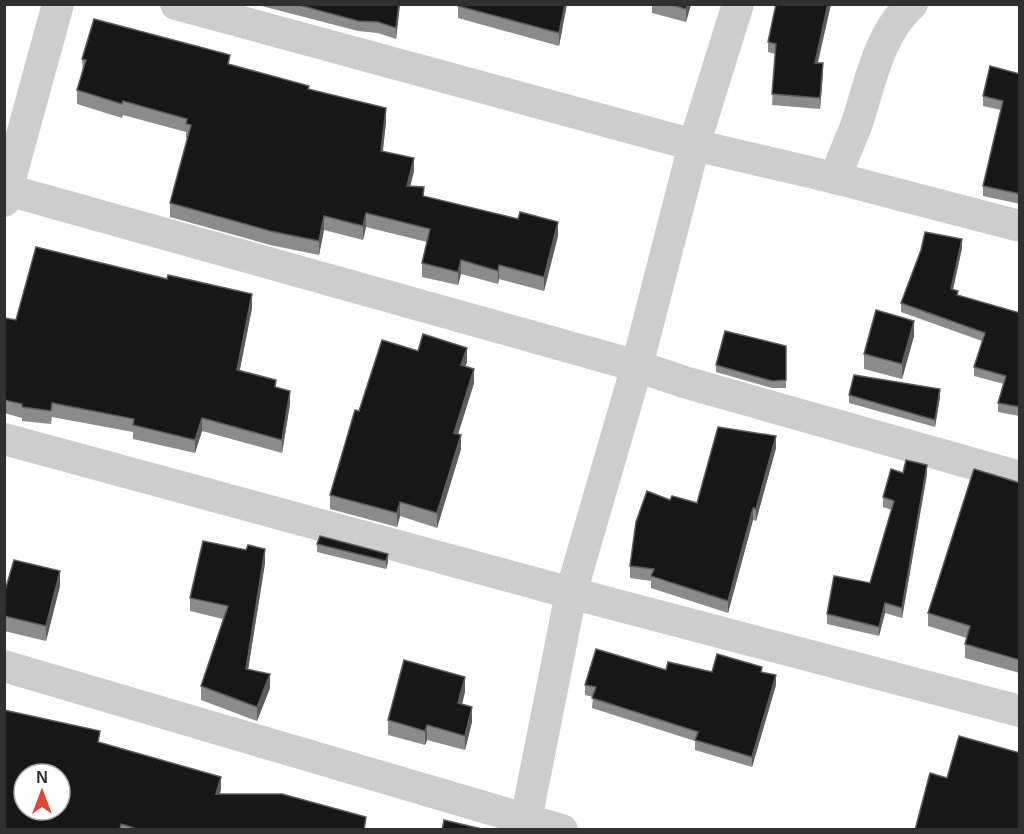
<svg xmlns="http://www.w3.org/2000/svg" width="1024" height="834" font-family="Arial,sans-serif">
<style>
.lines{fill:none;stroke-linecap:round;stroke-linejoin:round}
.minor{stroke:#cdcdcd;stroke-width:32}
.wall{fill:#8b8b8b}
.shaded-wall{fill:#5d5d5d}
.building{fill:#171717;stroke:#5d5d5d;stroke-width:1.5;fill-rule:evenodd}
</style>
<rect width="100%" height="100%" fill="#fff"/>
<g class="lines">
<g class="minor">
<path d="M176,4L694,145L835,178L1020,226"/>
<path d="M835,178C842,160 849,143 856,126C870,85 878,34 912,4"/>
<path d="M4,189L637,366L684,382L1020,477"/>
<path d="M4,201L58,4"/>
<path d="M4,439L571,593L1020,711"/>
<path d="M4,666L562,830"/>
<path d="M524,830L571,593L637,366L694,145L738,4"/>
</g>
</g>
<g class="wall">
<path d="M254,4H400L396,39L378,33L358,31Z"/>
<path d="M567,4L559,46L458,18V6Z"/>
<path d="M652,4H691L686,22L652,13Z"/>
<path d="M776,4H831L818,63L823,73L820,109L772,105L775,54L768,52V42Z"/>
<path d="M82,59L230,64L309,89L386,122L383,151L414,171L410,186L424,196L558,236L544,291L499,279L498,284L461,274L458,285L422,277V263L427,242L366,227L363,240L324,230L319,255L270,245L170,217V203L188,138H186V132L123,115L122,118L77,104V90L83,73Z"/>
<path d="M1020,74V204L983,196V186L1001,110L983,106V96Z"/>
<path d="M962,248L953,290L958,295L1020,313V416L998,412V403L1004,384L974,376V367L982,341L901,312V303Z"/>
<path d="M252,308L240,370L276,387L290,404L282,453L202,431L195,453L133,439V432L52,417L51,424L22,421V418L4,413V318L16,320Z"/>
<path d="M914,336L902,379L864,369V354Z"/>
<path d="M786,346V388H772L716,372V365Z"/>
<path d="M418,351L467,362L465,366L474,383L458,434L461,449L437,528L400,516L397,527L330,509V495Z"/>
<path d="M849,395L940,397L935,427L849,403Z"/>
<path d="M776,448L756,521L753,520L728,613L651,588V581L630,578V566L670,500L697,503Z"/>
<path d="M903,473L927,474L902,618L885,613L879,636L827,624V614L870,583L892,510L883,507V497Z"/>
<path d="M1020,483V673L965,658V644L967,638L928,626V613Z"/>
<path d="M317,544L388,562L386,569L317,552Z"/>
<path d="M265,563L248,669L270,688L257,721L201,700V686L223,619L190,611V598Z"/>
<path d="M60,586L46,641L4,631V594Z"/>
<path d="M666,670L712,672L762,673L776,685L752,767L695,750V741L592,708L593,697L585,695V685Z"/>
<path d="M465,692L462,704L472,722L465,750L427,740L425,745L388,735V720Z"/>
<path d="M100,743L221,789L220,794L366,829L4,830Z"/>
</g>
<g class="shaded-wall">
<path d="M399,4H400L396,39V28Z"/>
<path d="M565,4H567L559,46V33Z"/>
<path d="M687,4H691L686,22V9Z"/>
<path d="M828,4H831L815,73V63Z"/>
<path d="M823,63V73L820,109V98Z"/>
<path d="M386,108V122L381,165V151Z"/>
<path d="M414,158V171L407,199V186Z"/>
<path d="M366,213V227L363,240V226Z"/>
<path d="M324,216V230L319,255V241Z"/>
<path d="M558,222V236L544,291V277Z"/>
<path d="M962,239V248L951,298V289Z"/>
<path d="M461,260V274L458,285V272Z"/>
<path d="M499,265V279L498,284V271Z"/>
<path d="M252,294V308L237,383V370Z"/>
<path d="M914,321V336L902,379V364Z"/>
<path d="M467,348V362L461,379V365Z"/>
<path d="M474,369V383L454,447V433Z"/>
<path d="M940,389V397L935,427V420Z"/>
<path d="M290,391V404L282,453V440Z"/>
<path d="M202,418V431L195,453V440Z"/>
<path d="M461,435V449L437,528V513Z"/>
<path d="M776,436V448L756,521V509Z"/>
<path d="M927,465V474L902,618V608Z"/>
<path d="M400,502V516L397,527V513Z"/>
<path d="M753,508V520L728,613V601Z"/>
<path d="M265,549V563L246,683V669Z"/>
<path d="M388,554V562L386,569V561Z"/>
<path d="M60,571V586L46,641V626Z"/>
<path d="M885,603V613L879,636V627Z"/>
<path d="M270,674V688L257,721V707Z"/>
<path d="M776,675V685L752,767V757Z"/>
<path d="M465,677V692L458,718V703Z"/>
<path d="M472,707V722L465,750V736Z"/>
<path d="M427,725V740L425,745V731Z"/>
<path d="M221,777V789L216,806V794Z"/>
</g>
<g class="building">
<path d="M295,4H399L396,28L378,22L358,21Z"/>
<path d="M458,4H565L559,33L458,6Z"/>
<path d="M669,4H687L686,9Z"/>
<path d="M776,4H828L815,63H823L820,98L772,94L776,44L768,42Z"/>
<path d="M94,19L230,55L228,64L309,86L308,89L386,108L381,151L414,158L407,186L424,187L423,196L518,219L520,212L558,222L544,277L499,265L498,271L461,260L458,272L422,263L430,229L366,213L363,226L324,216L319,241L270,231L170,203L191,125L186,124L187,119L123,101L122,104L77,90L86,60L82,59Z"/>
<path d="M990,66L1020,74V194L983,186L1003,101L983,96Z"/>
<path d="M925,232L962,239L951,289L958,291L957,295L1020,313V407L998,403L1006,376L974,367L985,333L901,303L921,250Z"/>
<path d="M36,247L167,279L168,275L252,294L237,370L276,380L275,387L290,391L282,440L202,418L195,440L133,425L134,419L52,403L51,411L22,407V404L4,400V318L16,320Z"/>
<path d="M876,310L914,321L902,364L864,354Z"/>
<path d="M725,331L786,346V380L772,381L716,365Z"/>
<path d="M423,334L467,348L461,365L474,369L454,433L461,435L437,513L400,502L397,513L330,495L355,410L359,411L382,340L418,351Z"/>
<path d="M854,375L940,389L935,420L849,395Z"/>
<path d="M718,427L776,436L756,509L753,508L728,601L651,576L654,569L630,566L636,522L647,491L670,500L672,496L697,503Z"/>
<path d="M906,460L927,465L902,608L885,603L879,627L827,614L834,576L870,583L894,501L883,497L891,469L903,473Z"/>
<path d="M974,469L1020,483V660L965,644L970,626L928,613Z"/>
<path d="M320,536L388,554L386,561L317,544Z"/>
<path d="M203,541L246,550L248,545L265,549L246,669L270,674L257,707L201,686L228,606L190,598Z"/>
<path d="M14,560L60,571L46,626L4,616V594Z"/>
<path d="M596,649L666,670L668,662L712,672L717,654L762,667L761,672L776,675L752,757L695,740L698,732L592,698L596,687L585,685Z"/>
<path d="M404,660L465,677L458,703L472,707L465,736L427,725L425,731L388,720Z"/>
<path d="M4,710L100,731L98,742L221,777L216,794H282L366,817L364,830H140L121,824L120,830H4ZM24,774H60V810H24Z"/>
<path d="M959,736L1020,753V830H915L930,773L947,778Z"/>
<path d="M444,820L486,830H442Z"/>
</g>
<rect width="1024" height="834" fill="none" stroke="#303030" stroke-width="12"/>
<g transform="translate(42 792)"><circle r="28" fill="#ffffff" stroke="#acacac" stroke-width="1.5"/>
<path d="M0-4.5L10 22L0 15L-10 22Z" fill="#e44435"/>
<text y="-9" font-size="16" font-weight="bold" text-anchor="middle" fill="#303030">N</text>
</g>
</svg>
